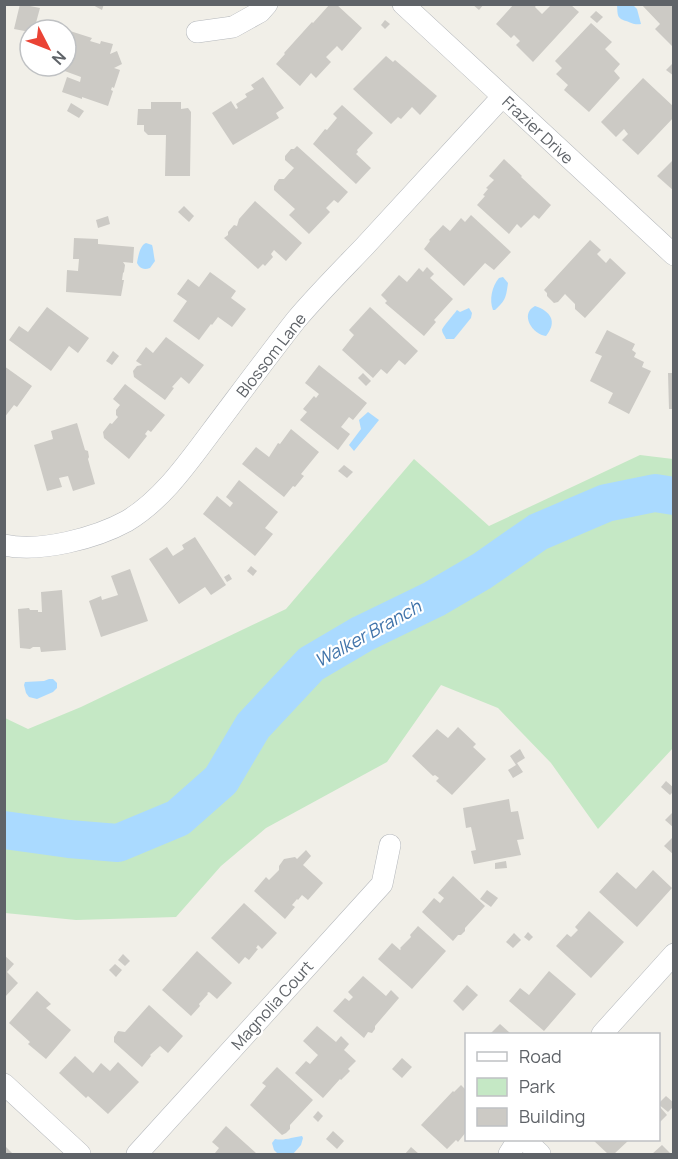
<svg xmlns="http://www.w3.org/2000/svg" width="678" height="1159" font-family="Manrope,sans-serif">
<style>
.green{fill:#c5e8c5}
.water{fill:#aadaff}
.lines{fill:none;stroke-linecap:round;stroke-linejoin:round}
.river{stroke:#aadaff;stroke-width:38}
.building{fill:#cccac5}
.minor-casing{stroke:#b5b8bc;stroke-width:22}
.minor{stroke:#fff;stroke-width:21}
.labels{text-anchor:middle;stroke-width:4.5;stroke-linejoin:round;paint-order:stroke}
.street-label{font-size:16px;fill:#5f6368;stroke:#fff}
.water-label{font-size:18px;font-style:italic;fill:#4174aa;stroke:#fff}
</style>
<rect width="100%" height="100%" fill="#f1efe8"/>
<path class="green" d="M640,455L673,459V748L598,829L551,763L498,708L441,685L387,762L266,828L221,866L176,917L76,920L5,913V718L28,729L81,707L286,609L414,459L489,526Z"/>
<g class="water">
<path d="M617,5H633L637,9L641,24C634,25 632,23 626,21C616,18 618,14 617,5Z"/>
<path d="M146,243L152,245C153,247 154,258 155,261L150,268C144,270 140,269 137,263C138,257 140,245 146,243Z"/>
<path d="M503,277L508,283C506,297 506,300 495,310H493C489,300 492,286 499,278Z"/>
<path d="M535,306C550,311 558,321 546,336C533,335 519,314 535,306Z"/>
<path d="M469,308L472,313L471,318L454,339H446C445,336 442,333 442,330C442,328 454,314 457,310L460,312Z"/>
<path d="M368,412L379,420L354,451L349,445L361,429L359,420Z"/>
<path d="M49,679H53L57,683V688L53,692L37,699L29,697L26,693L24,685L25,682L44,681Z"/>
<path d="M302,1136L303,1138L301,1145L293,1154H278L274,1150L272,1143L275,1139C285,1141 292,1137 302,1136Z"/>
</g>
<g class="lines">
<path class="river" d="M4,830L69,839L118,843L178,818L221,780L253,726L311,664L362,634L434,599L482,571L538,532L606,503L655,493L674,496"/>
</g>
<g class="building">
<path d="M20,4L40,8L34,30H30V32L14,29Z"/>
<path d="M91,4H104L102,10Z"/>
<path d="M330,4H336L362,28L342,51L337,46L326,57L331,62L316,78L311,73L300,86L276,64L285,54L284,53L312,22L313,23Z"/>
<path d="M472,4H484L479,10Z"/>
<path d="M514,4H537L535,7L542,14L551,5H571L579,12L533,62L516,45L520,41L514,35L511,38L496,24Z"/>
<path d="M641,4H674V44L672,46L655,29L660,24Z"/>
<path d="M596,11L603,17L597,23L590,17Z"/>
<path d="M385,20L390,24L385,29L381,25Z"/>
<path d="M591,23L612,42L605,49L620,64L614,71L620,78L589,112L564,90L568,85L556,74L562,68L555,61Z"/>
<path d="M70,31L92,38L90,41L100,44L101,41L113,44L110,54L117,51L122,64L114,68L120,70L114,88L112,87L111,90L113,91L108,106L82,97V99L62,92L67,77L80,82L81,77L51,66H66V43Z"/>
<path d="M386,56L393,62L395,60L437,96L420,115L412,107L401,119L398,117L391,124L353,89Z"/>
<path d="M674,62V76L666,70Z"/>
<path d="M263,77L284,108L276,113L279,118L233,145L212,113L231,101L236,109L238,108L236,104L247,97L245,94L254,89L251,85Z"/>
<path d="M643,78L674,107V117L638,155L622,140L628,134L624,129L616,137L601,122Z"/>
<path d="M151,102H181V109L188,108L191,112L190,176H165L166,135H148L144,131V125H137L138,109H151Z"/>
<path d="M71,103L84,111L79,118L67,111Z"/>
<path d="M342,105L373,133L357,150L358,152L356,154L371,168L356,184L313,144L325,129L327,130L337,118L333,114Z"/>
<path d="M297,146L348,192L338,203L334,200L326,208L330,212L309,234L289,215L295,209L274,190V186L279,179H284L294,168L285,160V156L291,149H294Z"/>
<path d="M504,159L522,176L521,177L551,205L539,219L534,215L521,228L517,224L509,234L477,205L485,196L483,195L488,189L486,188L494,180L489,176Z"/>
<path d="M674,159V191L657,176Z"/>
<path d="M255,201L302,243L286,261L274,250L271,254L273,257L265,266L263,264L258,269L224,238L228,235V232L234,225L237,226L239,219Z"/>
<path d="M184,206L194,216L189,222L178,212Z"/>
<path d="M471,215L511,252L494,270L485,263L464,286L424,249L430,241L429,240L443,225L450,231L461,218L465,222Z"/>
<path d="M108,216L110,224L98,228L96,220Z"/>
<path d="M74,238L98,239V244L134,247L133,263L123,262L125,265L124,272L123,273L122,280H124L121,296L66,292L67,270L78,271L79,259H73Z"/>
<path d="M590,240L601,250L597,254L606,263L610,258L626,273L585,318L575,309V304L565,294L558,302L554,303L547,296V293L544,290Z"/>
<path d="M427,267L434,274L430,278L453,299L434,320L436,322L424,336L385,303L387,301L381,295L399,275L407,282L419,268L423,272Z"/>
<path d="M210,272L236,291L231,298L246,309L232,327L218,317L212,325L211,324L199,340L173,321L187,301L177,294L188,279L199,287Z"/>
<path d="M47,307L89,338L78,353L69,346L51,371L9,340L19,326L28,332Z"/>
<path d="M370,307L418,351L405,365L399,360L387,374L381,369L373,378L342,350L354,335L349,330Z"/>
<path d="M607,330L635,344L632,350L636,353L634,357L644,362L642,367L651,371L629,414L608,403L613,393L590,381L602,356L595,353Z"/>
<path d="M166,337L204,365L189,384L181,377L172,387L174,388L165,400L134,377L133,371L137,366L142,365L136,361L146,347L153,353Z"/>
<path d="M113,351L119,356L112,365L106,361Z"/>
<path d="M319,365L367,403L353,420L349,417L341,427L350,434L338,450L300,420L307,412L303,409L314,396L316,398L319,394L305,383Z"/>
<path d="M4,366L32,386L17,407L14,405L4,418Z"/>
<path d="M363,373L371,381L366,386L358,378Z"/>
<path d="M668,373H674V409H669Z"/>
<path d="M125,384L165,415L151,432L148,430L145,434L147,436L129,459L104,438L103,432L110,423L112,424L118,417L116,415V410L120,405L113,399Z"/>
<path d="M77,423L85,450L88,451L89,457L88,459L95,484L73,491L68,476L59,478L62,487L47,491L34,445L53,439L51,431Z"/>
<path d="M291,429L319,452L301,474L304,476L295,487L293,486L284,497L242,464L256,447L269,457L278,443L280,444Z"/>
<path d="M344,465L353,472L347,478L338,471Z"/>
<path d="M239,480L278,512L265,528L273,534L255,556L203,514L217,496L230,507L233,503L226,497Z"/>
<path d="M195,537L226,585L211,595L205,587L179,604L149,559L167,547L173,556L184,549L182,545Z"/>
<path d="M251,566L257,571L253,576L247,571Z"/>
<path d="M130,569L148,621L101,637L89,601L101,596L102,600L118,595L111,576Z"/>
<path d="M229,574L232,579L227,582L224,577Z"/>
<path d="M62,590L66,650L41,652L40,647H33L30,649L20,648L18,609L29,608L30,610H38V612H42L41,592Z"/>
<path d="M458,727L476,744L473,747L486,759L452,795L436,781L439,778L435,775L433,776L412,756L437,729L448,738Z"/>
<path d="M520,749L525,758L517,763L523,772L513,778L508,770L516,765L510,756Z"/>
<path d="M666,781L674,788V791L670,795L661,787Z"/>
<path d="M509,799L511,812L518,811L524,839L517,840L521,855L474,864L471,851L476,850L471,827L466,828L463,808Z"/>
<path d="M674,811V828L665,820Z"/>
<path d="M674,836V855L664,846Z"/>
<path d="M306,850L311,856L303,865L323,883L308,900L302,895L298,900L297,899L292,905L295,907L285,919L254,891L266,877L269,880L279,870V866L284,859L295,857L297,859Z"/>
<path d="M506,861L507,868L495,869V863Z"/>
<path d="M653,870L672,888L637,927L599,892L617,872L636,889Z"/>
<path d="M453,876L485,906L465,928V931L461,935H458L453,941L422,912L434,898L440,903L444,898L438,893Z"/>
<path d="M487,890L498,898L491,907L480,899Z"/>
<path d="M244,903L277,933L262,949L258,945L256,948L258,949L249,960L245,957L239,964L211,938Z"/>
<path d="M589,911L624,942L591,978L556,946L567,934L571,937L578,930L575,927Z"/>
<path d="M418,926L446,951L412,989L378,959L392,943L400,950L401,949L400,948L411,937L410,935Z"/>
<path d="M528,932L533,937L529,941L524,937Z"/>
<path d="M514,933L521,940L513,948L506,942Z"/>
<path d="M197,951L232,983L217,999L209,992L207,993L208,994L199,1004L200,1006L191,1016L162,990Z"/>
<path d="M123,954L130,961L125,966L118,960Z"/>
<path d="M4,955L14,964L7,972L18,983L4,998Z"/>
<path d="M115,964L122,970L116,977L109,970Z"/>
<path d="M549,971L576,994L544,1031L509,1001L520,988L529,995Z"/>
<path d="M363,976L386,996L391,990L399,998L375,1026V1029L372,1033L368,1032L364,1038L333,1011L345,998L349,1001L353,997L348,992Z"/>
<path d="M467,985L478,995L463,1011L453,1001Z"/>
<path d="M37,991L51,1004L46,1008L71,1030L46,1059L28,1044L30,1042L9,1023Z"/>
<path d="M149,1005L183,1036L168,1053L160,1046L150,1055L151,1056L142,1067L114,1042V1037L118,1031L125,1032Z"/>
<path d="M500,1024L511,1034H490Z"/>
<path d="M317,1026L336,1042L341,1036L349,1044L344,1050L356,1061L348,1069L350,1071L341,1080L340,1079L323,1098L295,1073L306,1061L310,1064L318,1055L303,1041Z"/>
<path d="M75,1056L93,1073L101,1063L110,1071L118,1062L139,1082L108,1114L88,1096L86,1098L59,1073Z"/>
<path d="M402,1058L412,1067L402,1078L392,1069Z"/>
<path d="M277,1067L313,1100L290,1125V1129L286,1133L282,1135L250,1105L266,1086L262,1083Z"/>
<path d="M461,1085L466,1090V1132L458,1142L456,1140L447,1149L421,1125L453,1091L454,1092Z"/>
<path d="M666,1096L674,1103V1106L668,1112L658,1104Z"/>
<path d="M660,1107L667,1115L658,1124V1108Z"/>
<path d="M318,1111L323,1116L318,1122L313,1117Z"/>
<path d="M226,1126L257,1154H217L215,1153L219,1148L212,1142Z"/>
<path d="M333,1131L344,1141L337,1149L326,1139Z"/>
<path d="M593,1140H629L614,1154H608Z"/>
<path d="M662,1145L671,1154H652Z"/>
<path d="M5,1146L13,1154H5Z"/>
<path d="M411,1147L419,1154H405Z"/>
</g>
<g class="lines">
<defs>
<g id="minor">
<path d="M403,4L674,255"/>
<path d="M197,32L233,27L260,12L267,4"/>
<path d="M4,545C40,553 96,538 127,521C162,500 187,464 211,432C239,395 267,357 296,320C317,295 341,271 364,247C410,197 456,147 502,97"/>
<path d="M602,1034L674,954"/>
<path d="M4,1084L80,1154"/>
<path d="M525,1140L540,1154"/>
<path d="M137,1154L382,884L390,845"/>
<path d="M509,1154L518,1140"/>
</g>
</defs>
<use href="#minor" class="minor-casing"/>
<use href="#minor" class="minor"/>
</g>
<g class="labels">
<g class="street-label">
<text transform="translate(538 130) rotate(43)" y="6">Frazier Drive</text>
<text transform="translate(271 355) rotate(-52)" y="6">Blossom Lane</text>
<text transform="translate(272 1005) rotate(-48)" y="6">Magnolia Court</text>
</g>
<g class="water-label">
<text transform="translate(368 634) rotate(-29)" y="6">Walker Branch</text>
</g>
</g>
<rect width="678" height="1159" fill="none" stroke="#5f6368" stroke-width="12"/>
<rect x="465" y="1033" width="195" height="108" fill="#ffffff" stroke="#bfc1c3" stroke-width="1.5"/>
<rect x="477" y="1052" width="30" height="9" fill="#ffffff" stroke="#bfc1c3" stroke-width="1.5"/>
<text x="519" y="1063" font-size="18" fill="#5f6368">Road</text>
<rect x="477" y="1078" width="30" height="18" fill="#c5e8c5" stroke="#bfc1c3" stroke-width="1.5"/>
<text x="519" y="1093" font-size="18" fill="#5f6368">Park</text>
<rect x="477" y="1108" width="30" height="18" fill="#cccac5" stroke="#bfc1c3" stroke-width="1.5"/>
<text x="519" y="1123" font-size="18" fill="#5f6368">Building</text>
<g transform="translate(48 48) rotate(132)"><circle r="28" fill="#ffffff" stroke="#bfc1c3" stroke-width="1.5"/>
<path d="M0-4.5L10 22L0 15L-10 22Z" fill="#ea4335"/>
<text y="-9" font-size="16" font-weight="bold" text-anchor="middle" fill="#5f6368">N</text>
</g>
</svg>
